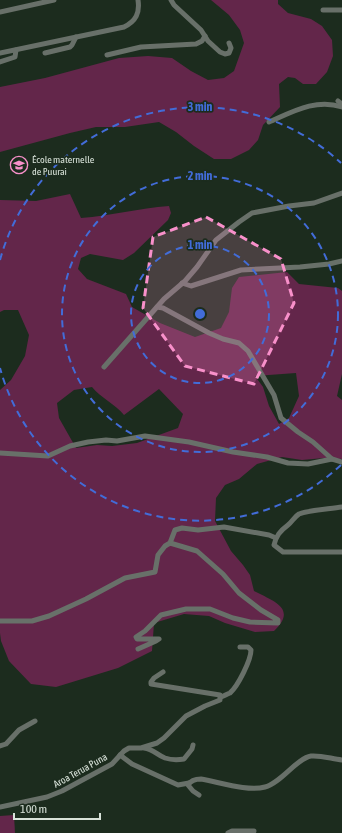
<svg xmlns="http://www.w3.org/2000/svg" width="342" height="833" font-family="'Asap Condensed',sans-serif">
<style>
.green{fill:#63264a;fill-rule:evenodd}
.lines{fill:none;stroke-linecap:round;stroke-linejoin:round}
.street{stroke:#687069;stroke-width:5}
.marked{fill:#f890ca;fill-opacity:0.2;stroke:#f890ca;stroke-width:3;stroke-dasharray:8 5;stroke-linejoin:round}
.ring{fill:none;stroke:#426cd8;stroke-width:2;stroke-dasharray:7 5}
.labels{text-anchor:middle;stroke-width:3.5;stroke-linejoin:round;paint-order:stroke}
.poi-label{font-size:10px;fill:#d8e2d9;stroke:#1c2c1e;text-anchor:start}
.street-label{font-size:10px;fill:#d8e2d9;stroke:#1c2c1e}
.centre{fill:#426cd8;stroke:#1c2c1e;stroke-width:2}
.ring-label{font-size:12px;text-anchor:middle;font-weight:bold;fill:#426cd8;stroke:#1c2c1e;stroke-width:3.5;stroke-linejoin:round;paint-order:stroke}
</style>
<rect width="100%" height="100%" fill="#1c2c1e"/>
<g class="green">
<path d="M211,0H278V4L288,13L311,19L322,26L332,40L333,56L327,72L316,84H303L295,78L288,77L279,84L280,107L263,125L258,140L249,150L231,159H214L194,146L176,132L159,122L125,127H96L70,133L0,152V87L45,78L119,58L148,56L172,58L191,71L208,80L224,78L234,71L244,43L240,30L229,15Z"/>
<path d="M70,194L81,218C111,216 139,208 169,206L171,213L168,220L134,253L123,260L90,254L81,258L78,269L87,279L126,294L132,307L160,323L195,337L221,328L229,312L232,288L239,277L287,272L299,284L338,288L342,291V374L337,396L342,400V459L324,458L302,460L282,457L257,464L239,479L225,485L216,498L215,521L231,551L243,565L250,575L254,591C273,601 298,608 274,631L255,632L225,623L209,616L184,614L154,623L152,651L118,668L56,687L31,684L9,661L1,641L0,633V390L11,380L25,356L29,335L18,310H4L0,312V200L36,201ZM296,373L299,396L289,418L279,424L269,406L263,387L255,376ZM92,387C101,398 115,404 124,415L159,389L183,414L178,428L137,443L112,446L97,445L76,448L59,418L57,403L74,390Z"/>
<path d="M14,815L15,833H0V816Z"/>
</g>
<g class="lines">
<g class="street">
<path d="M171,0L174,5L201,30L208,41L220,52L225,54L229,53L231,48L229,43"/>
<path d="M323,10H342"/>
<path d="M0,12L54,0"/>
<path d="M0,53L124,27C136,21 140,13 138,0"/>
<path d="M45,53L70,47L72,45L76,37"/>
<path d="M107,55L141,47L196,44L202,41L205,36"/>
<path d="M0,62L15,57L16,50"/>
<path d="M338,101L342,104"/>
<path d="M269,122C292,112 316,98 342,107"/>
<path d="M182,283L191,286L241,270L300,267L329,264L342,261"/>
<path d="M157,307L163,308L209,333L223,339L239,343L248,351L274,395L281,418L298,432L313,442L332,459L342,462"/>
<path d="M104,367L164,299L185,281L197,267L216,240L239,222L252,213L289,206L314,203L342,193"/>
<path d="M0,453L48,456L70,446L88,442L106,440L117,441L145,436L189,442L233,452L267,457L288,463L308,464L332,459"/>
<path d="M342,507C331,509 309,510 299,514C294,517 292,522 288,525C280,531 276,536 274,545L283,552H342"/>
<path d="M0,621H32L49,616L86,599L125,578L155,572L158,555L165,546L170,543L175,530L182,528L198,530L224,527L269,535L276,538"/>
<path d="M138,649L156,641L159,639H137L136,637L145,631L161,615L186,609H210L233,618L250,622L278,623V620L261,610L239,593L223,574L197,551L170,543"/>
<path d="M221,697C224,696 227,694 230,693C238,686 251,660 251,650L248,647H240"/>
<path d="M0,746L6,744L19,730L35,721"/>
<path d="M144,748C153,749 157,755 165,758C171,760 178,760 184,759L192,749L193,745"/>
<path d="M120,755L132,764L178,785L189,783"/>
<path d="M199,795L193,791L188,785C191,780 195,779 201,779C219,782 248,792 265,787C281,783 297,758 311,756C321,755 332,759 342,760"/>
<path d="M0,807L47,797L62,791L112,764L124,751L129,748H141L157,743L164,738L186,716L205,706L220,700V695L151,684V682L154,678L163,672"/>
<path d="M228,833L232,831H254"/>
</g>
</g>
<path class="marked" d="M206,217L281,259L294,303L254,384L185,366L143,308L153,237Z"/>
<g class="ring">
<circle cx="200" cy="314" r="69"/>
<circle cx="200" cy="314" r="138"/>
<path d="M341 465A207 207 0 0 1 0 368M0 260A207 207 0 0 1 341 163"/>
</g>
<defs>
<symbol id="school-ring" viewBox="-11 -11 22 22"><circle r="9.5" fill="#1c2c1e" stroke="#f890ca" stroke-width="1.5"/><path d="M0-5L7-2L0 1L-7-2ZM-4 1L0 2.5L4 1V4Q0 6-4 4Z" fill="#f890ca"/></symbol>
</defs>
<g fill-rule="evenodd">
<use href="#school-ring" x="9" y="155" width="20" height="20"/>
</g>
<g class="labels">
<g class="poi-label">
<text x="32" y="163">École maternelle<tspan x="32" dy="12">de Puurai</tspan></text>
</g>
<g class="street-label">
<text transform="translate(80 770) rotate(-29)" y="4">Aroa Terua Puna</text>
</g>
</g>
<circle cx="200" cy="314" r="6" class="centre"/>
<g class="ring-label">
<text x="200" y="111">3 min</text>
<text x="200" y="180">2 min</text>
<text x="200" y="249">1 min</text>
</g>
<path d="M14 813v6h86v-6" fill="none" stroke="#d8e2d9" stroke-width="2"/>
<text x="20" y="813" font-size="12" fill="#d8e2d9" stroke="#1c2c1e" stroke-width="3" paint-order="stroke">100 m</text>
</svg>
